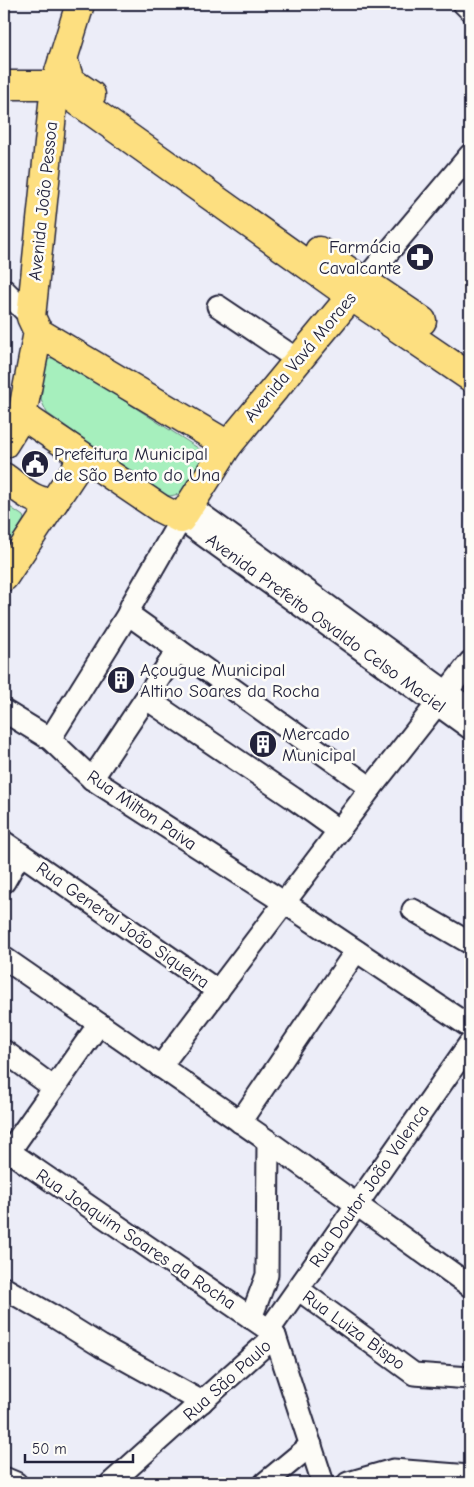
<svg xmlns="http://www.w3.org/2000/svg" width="474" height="1487" font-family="'Comic Neue',sans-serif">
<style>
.green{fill:#a6efbd;stroke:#64887c}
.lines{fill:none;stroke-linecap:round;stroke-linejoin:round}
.minor-casing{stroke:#22223b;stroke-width:25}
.major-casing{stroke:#22223b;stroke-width:31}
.minor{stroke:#fdfcf7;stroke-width:21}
.major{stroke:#fddf80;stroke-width:28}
.labels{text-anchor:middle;stroke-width:5;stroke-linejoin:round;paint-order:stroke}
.street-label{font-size:18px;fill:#22223b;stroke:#fdfcf7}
.poi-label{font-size:18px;fill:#22223b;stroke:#fdfcf7;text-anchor:start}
</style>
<rect width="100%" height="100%" fill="#ecedf8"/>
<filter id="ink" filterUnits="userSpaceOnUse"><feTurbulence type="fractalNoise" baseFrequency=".02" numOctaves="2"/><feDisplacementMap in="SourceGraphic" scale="10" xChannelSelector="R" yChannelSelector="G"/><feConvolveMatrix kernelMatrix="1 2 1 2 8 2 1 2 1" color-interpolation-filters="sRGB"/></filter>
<g filter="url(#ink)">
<g class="green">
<path d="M54,357L58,358L201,450C207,463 189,485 179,494L170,496L162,494L47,413L41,400L44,365L47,360Z"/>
<path d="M4,503L23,516L24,519L4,551Z"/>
</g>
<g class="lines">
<defs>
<g id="minor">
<path d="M464,4L470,10"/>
<path d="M364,281L470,155"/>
<path d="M4,290L31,317"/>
<path d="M218,306L298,360"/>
<path d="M190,506L470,709"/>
<path d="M128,614L371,788"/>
<path d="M147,699L293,798L339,831"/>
<path d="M4,711L50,739L92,779L285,903L470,1027"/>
<path d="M50,739L128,614L131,606L181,519L470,728"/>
<path d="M92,779L178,650"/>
<path d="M4,842L218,991"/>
<path d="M4,882L20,854"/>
<path d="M413,910L470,943"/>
<path d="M4,958L268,1141L470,1286"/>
<path d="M4,1051L54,1088"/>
<path d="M160,1067L371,788L470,662"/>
<path d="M240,1122L356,951"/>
<path d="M4,1148L269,1330L275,1336L323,1483"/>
<path d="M9,1152L99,1024"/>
<path d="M4,1288L53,1316L101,1346L202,1402"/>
<path d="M298,1289L414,1374L470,1378"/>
<path d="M251,1318L267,1275L268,1141"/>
<path d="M269,1330L470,1043"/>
<path d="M4,1478L16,1483"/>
<path d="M111,1483L275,1336"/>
<path d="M265,1483L311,1445"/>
<path d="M348,1483L393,1470L470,1476"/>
</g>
<g id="major">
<path d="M63,59L70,81L91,95"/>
<path d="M4,85H55"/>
<path d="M55,85L351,296L470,377"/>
<path d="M319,251L422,321"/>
<path d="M38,332L228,445"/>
<path d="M22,415L161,509L181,519L228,445L363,282"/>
<path d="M4,444L22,415L38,332L31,317L55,85L80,4"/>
<path d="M4,477C19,488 35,504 54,502"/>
<path d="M4,577L83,458"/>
</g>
</defs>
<use href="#minor" class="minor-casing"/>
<use href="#major" class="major-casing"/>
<use href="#minor" class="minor"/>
<use href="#major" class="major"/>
</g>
</g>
<defs>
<symbol id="pharmacy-disc" viewBox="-11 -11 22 22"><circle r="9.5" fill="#22223b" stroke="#fdfcf7"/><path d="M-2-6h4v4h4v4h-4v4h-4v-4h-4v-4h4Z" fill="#fff"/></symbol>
<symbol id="civic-disc" viewBox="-11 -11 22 22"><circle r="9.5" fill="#22223b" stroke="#fdfcf7"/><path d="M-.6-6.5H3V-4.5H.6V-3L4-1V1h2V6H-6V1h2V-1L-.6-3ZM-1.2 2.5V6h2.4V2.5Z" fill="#fff"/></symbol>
<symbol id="building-disc" viewBox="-11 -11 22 22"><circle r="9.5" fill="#22223b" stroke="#fdfcf7"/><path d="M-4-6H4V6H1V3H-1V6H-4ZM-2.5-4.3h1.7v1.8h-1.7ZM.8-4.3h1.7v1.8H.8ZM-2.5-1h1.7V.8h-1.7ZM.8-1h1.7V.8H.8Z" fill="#fff"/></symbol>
</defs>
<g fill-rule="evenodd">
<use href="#pharmacy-disc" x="404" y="241" width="32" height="32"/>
<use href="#civic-disc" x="19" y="448" width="32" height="32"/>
<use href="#building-disc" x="105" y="664" width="32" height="32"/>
<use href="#building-disc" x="247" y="728" width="32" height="32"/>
</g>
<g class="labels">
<g class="street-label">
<text transform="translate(43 201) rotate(-84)" y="6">Avenida João Pessoa</text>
<text transform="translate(300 357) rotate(-50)" y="6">Avenida Vavá Moraes</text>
<text transform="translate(326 623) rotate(36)" y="6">Avenida Prefeito Osvaldo Celso Maciel</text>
<text transform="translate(142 810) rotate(34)" y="6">Rua Milton Paiva</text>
<text transform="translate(123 925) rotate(35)" y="6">Rua General João Siqueira</text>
<text transform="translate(369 1186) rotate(-55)" y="6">Rua Doutor João Valenca</text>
<text transform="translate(136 1239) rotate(34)" y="6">Rua Joaquim Soares da Rocha</text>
<text transform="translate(354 1330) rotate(36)" y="6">Rua Luiza Bispo</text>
<text transform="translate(227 1380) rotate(-42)" y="6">Rua São Paulo</text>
</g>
<g class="poi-label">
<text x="401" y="253" text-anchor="end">Farmácia<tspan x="401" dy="21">Cavalcante</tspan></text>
<text x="54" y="460">Prefeitura Municipal<tspan x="54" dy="21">de São Bento do Una</tspan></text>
<text x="140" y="676">Açougue Municipal<tspan x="140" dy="21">Altino Soares da Rocha</tspan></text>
<text x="282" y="740">Mercado<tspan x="282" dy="21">Municipal</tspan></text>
</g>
</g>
<rect width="474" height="1487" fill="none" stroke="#fdfcf7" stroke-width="20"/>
<rect x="10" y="10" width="454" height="1467" fill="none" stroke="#22223b" stroke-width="2" filter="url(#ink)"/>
<path d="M25 1454v8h108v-8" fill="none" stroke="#22223b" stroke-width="2.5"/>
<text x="32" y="1454" font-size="15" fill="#22223b" stroke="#fdfcf7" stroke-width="4" paint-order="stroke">50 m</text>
</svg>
